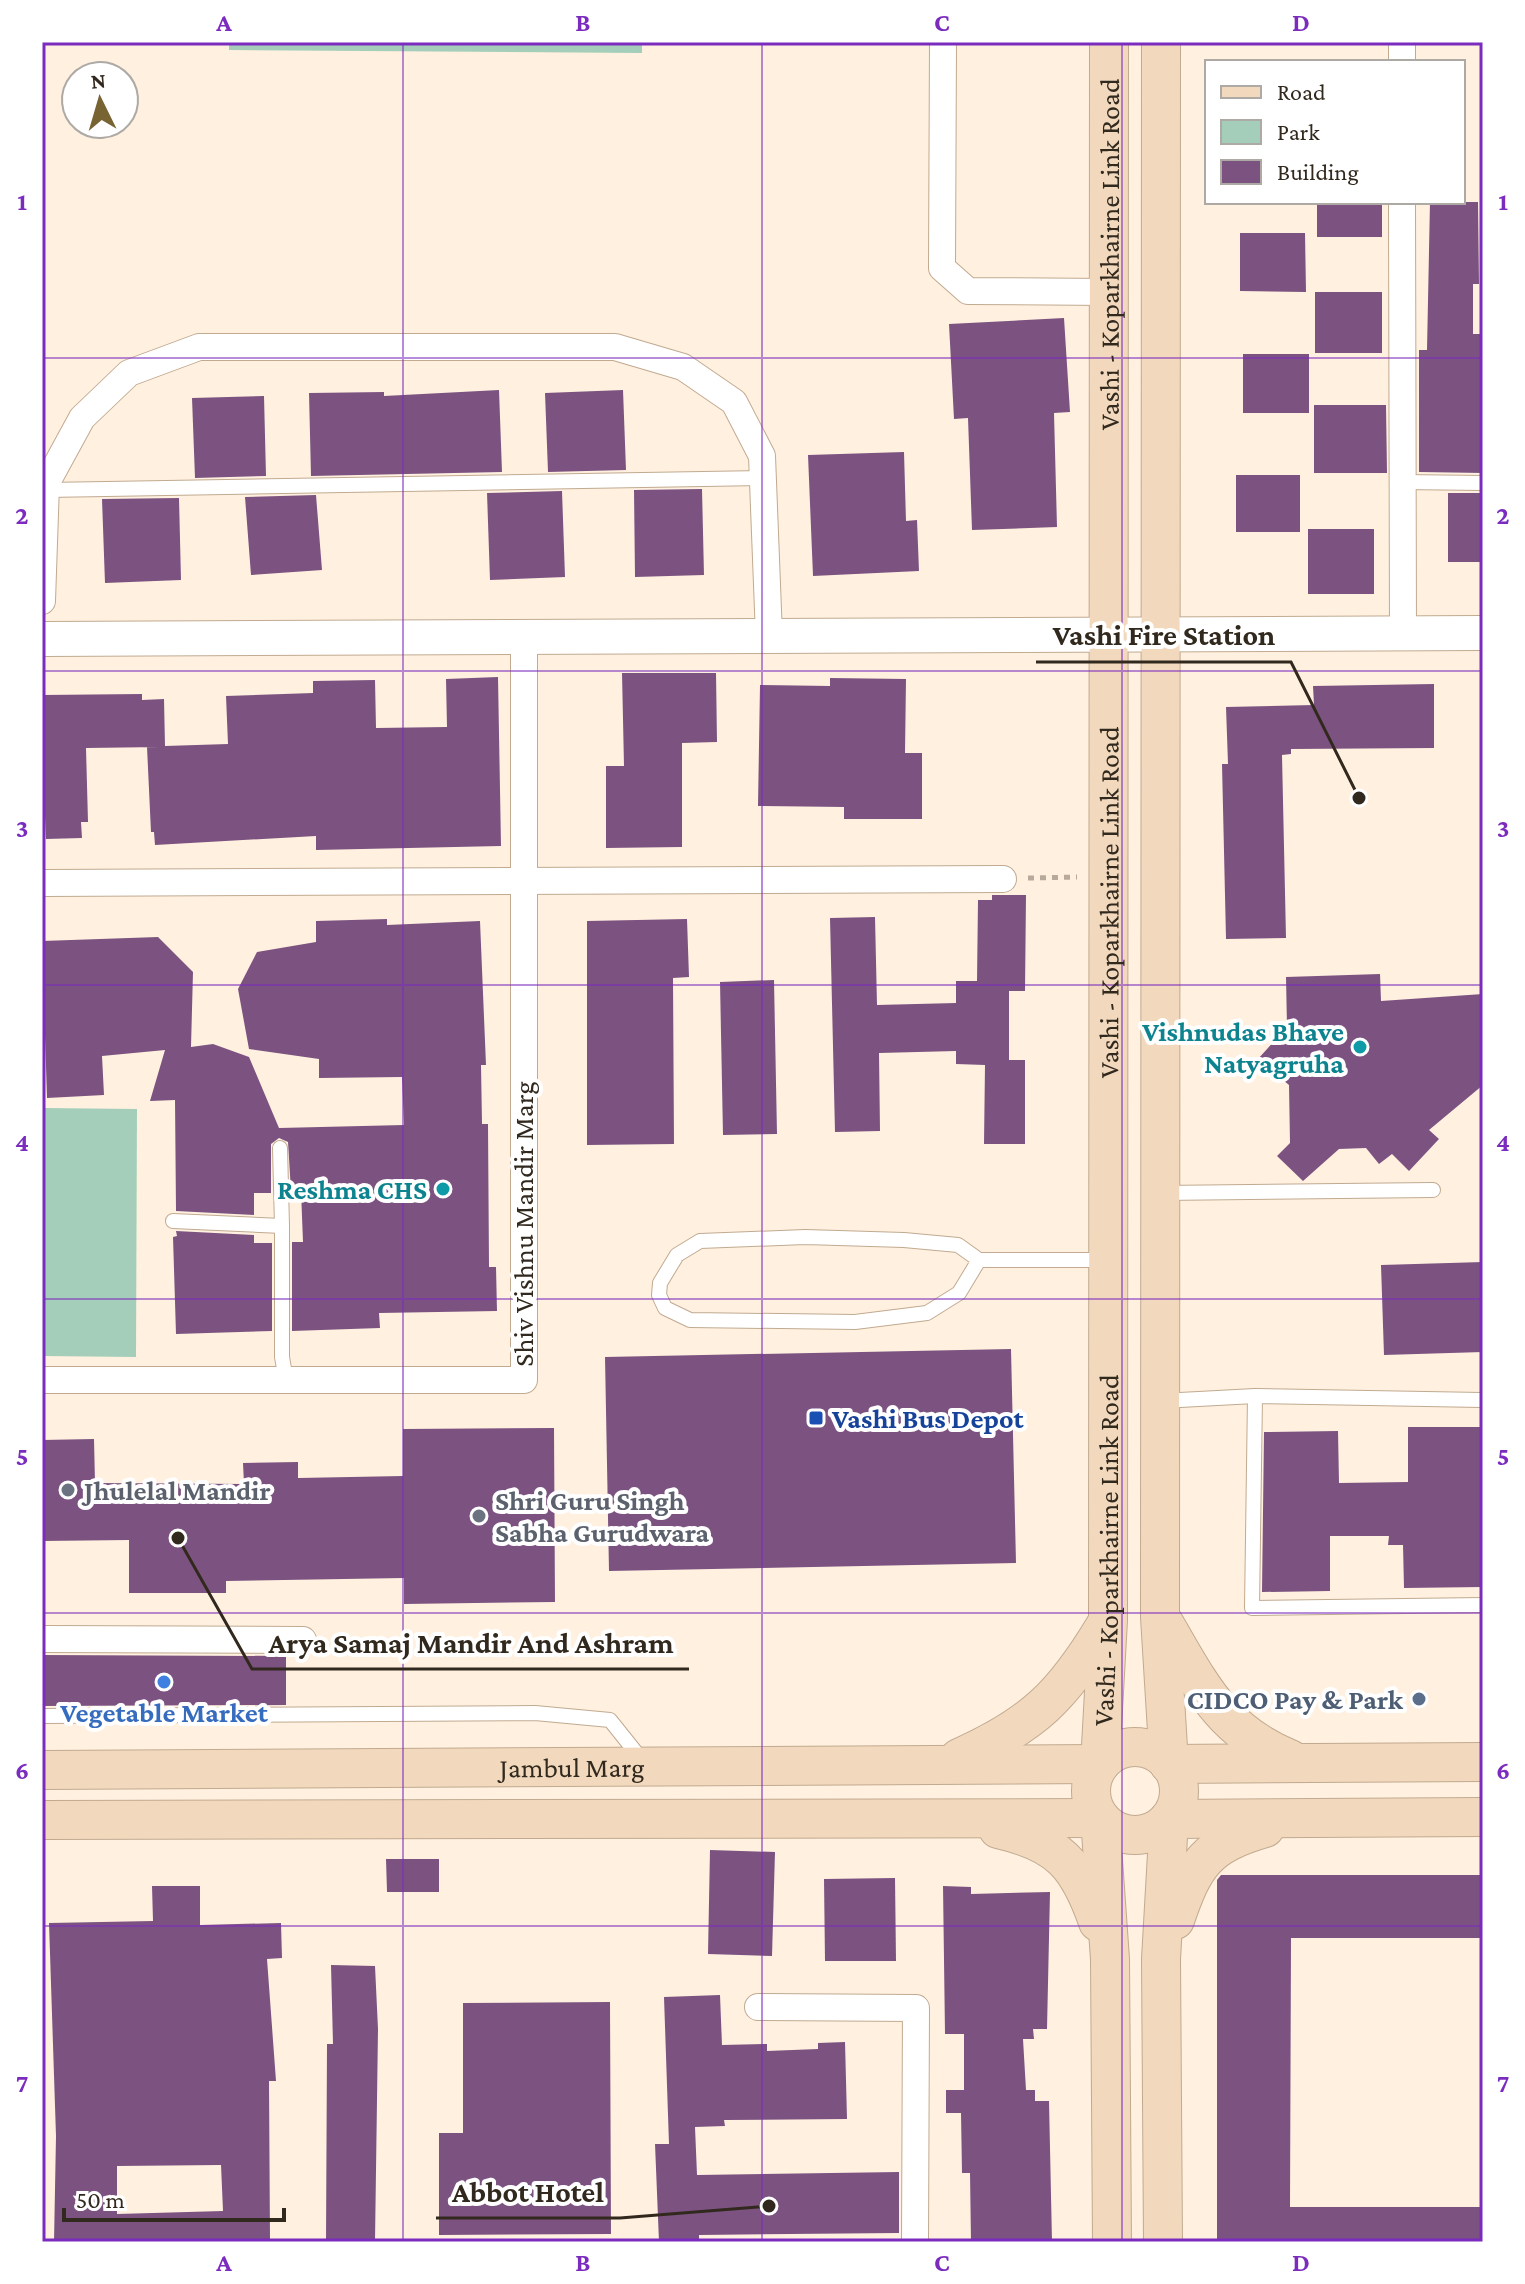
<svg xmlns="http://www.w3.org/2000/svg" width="1525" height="2284" font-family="'Crimson Pro',serif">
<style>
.green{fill:#a4ceb9}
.building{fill:#7c5380;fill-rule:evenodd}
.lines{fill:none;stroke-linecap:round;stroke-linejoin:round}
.service-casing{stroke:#c1aa90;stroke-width:16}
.minor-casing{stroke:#c1aa90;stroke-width:28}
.tertiary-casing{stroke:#c1aa90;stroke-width:36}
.secondary-casing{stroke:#c1aa90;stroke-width:40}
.path{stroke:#b7aa9c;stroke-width:5;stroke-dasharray:6 6;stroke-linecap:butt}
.service{stroke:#fff;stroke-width:14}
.minor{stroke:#fff;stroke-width:26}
.tertiary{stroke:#fff;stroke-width:34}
.secondary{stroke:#f2d9bd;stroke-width:38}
.grid{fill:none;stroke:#7b2cbf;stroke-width:2;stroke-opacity:0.55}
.culture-dot{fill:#0f9aa8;stroke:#fff;stroke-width:3}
.transit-dot{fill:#1a4fb4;stroke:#fff;stroke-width:3}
.worship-dot{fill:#6b7280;stroke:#fff;stroke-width:3}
.shop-dot{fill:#3f7fe0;stroke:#fff;stroke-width:3}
.service-dot{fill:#5c6f8a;stroke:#fff;stroke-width:3}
.labels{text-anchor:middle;stroke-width:8;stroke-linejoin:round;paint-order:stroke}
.street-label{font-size:28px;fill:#32291e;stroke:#fff}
.culture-label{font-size:28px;font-weight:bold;fill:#0d838f;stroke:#fff;text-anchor:end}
.transit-label{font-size:28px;font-weight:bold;fill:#164399;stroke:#fff;text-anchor:start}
.worship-label{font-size:28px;font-weight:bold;fill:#5b616d;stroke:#fff;text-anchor:start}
.service-label{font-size:28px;font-weight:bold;fill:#4e5e75;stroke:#fff;text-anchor:end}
.shop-label{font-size:28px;font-weight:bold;fill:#366cbe;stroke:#fff}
.leader{fill:none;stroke:#32291e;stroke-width:3}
.callout-dot{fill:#32291e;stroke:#fff;stroke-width:3}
.callout-label{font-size:30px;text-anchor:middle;font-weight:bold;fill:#32291e;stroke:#fff;stroke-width:8;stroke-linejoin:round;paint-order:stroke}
.neatline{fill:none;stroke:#7b2cbf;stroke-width:3}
.grid-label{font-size:26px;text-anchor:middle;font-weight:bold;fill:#7b2cbf}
</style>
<rect width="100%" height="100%" fill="#fff0e0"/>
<g class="green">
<path d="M229,42H642V53L229,50Z"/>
<path d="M42,1108L137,1109L136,1357L42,1356Z"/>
</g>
<g class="building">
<rect x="1317" y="202" width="65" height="35"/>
<path d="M1430,202H1478L1479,284H1473V334H1483V473L1419,472V350H1427Z"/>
<path d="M1240,233H1305L1306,292L1240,291Z"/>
<rect x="1315" y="292" width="67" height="61"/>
<path d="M1064,318L1070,412L1054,413L1057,527L972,530L968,418L954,419L949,324Z"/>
<rect x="1243" y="354" width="66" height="59"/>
<path d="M499,390L502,472L311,476L309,393L384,392V396Z"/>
<path d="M623,390L626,470L548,472L545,393Z"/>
<path d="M264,396L266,476L195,478L192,398Z"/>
<path d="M1314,405H1386L1387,473H1314Z"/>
<path d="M904,452L906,521L917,520L919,571L813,576L808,455Z"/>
<rect x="1236" y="475" width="64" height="57"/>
<path d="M702,489L704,575L635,577L634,490Z"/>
<path d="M562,491L565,577L490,580L487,493Z"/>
<rect x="1448" y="493" width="35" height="69"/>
<path d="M316,495L322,570L251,575L245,497Z"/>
<path d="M179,498L181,580L105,583L102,499Z"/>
<rect x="1308" y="529" width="66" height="65"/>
<path d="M622,673H716L717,742L682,743V847L606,848V766H624Z"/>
<path d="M498,677L501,846L316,850V836L155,845L154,832H151L147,747H160L86,748L88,822H81L82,838L46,839L45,816H42V695L142,694V700L164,699L165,746L228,744L226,696L313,693V681L375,680L376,728L447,727L446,679Z"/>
<path d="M830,678L906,679L905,753H922V819H844V807L758,806L760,685L830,686Z"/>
<path d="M1434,684V748L1291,749V754L1282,755L1286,938L1226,939L1222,764H1228L1226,707L1314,705L1313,686Z"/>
<path d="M992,895H1026L1025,991H1009V1060H1025V1144H984L985,1065L956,1064V1051L879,1053L880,1131L835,1132L830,918L875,917L877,1005L956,1003V981H977L978,900H992Z"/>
<path d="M387,919V925L480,921L486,1065H481L482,1124H488L489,1267H496L497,1311L379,1313L380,1328L292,1331V1242H303L301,1191H291L288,1142L279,1138L271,1144V1193H254V1215L176,1211L175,1100L150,1101L165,1050L102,1056L104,1095L47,1098L42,941L158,937L193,972L191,1047L213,1044L249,1057L279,1128L404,1125L402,1077L319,1078V1059L249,1049L238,989L257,952L316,942V921Z"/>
<path d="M687,919L689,977L673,978L674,1144L587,1145V921Z"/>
<path d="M1380,974L1381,1001L1483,994V1085L1429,1130L1439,1139L1409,1171L1392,1154L1379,1164L1366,1148L1339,1149L1303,1181L1277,1156L1290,1143L1289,1085L1258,1059L1287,1027L1286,977Z"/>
<path d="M774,980L777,1134L723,1135L720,982Z"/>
<path d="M176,1231L254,1235V1243H272V1331L176,1334L173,1237L177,1236Z"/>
<path d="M1483,1262V1352L1384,1355L1381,1265Z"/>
<path d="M1011,1349L1016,1563L609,1571L605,1357Z"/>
<path d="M1408,1427H1483V1587L1404,1588L1403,1545H1388L1389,1536H1330V1591L1262,1592L1264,1432L1338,1431L1339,1483L1408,1482Z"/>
<path d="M554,1428L555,1602L404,1604V1578L226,1581V1593H129V1540L42,1541V1440L94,1439L95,1483L244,1484L243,1463L298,1462V1478L403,1476V1429Z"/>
<path d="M42,1655L286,1656V1705L42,1706Z"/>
<path d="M710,1850L775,1852L772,1956L708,1954Z"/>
<path d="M386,1859H439V1892H387Z"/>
<path d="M1221,1875H1483V1938H1291L1290,2207H1483V2242H1217V1880Z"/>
<path d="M895,1878L896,1961H825L824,1879Z"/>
<path d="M152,1886H200V1925L281,1923L282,1958L267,1959L276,2081H269L270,2242H54L56,2136L49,1923L153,1921ZM221,2165L223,2211L117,2214V2166Z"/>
<path d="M943,1886L971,1887V1894L1050,1892L1047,2029H1033L1034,2039H1023L1026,2090H1035V2101H1049L1052,2242H971L970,2173H962L961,2113H946V2090H964V2034H945Z"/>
<path d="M331,1965L375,1966L378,2029L375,2242H326L327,2044H333Z"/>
<path d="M720,1995L722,2045L767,2044V2051L818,2049V2043L845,2042L847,2119L724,2120L725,2126L695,2127L697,2175L899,2172V2233L699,2235V2242H659L655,2144H669L664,1997Z"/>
<path d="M610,2002L611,2234L439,2235V2133H463V2003Z"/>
</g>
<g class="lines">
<defs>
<g id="service">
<path d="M1402,482L1483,483"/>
<path d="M46,490L763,478"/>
<path d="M280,1148L282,1226"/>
<path d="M1161,1193L1433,1190"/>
<path d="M173,1221L282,1226V1357L286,1380"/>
<path d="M979,1260L958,1245L904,1240L805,1237L700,1241L677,1255L660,1283L659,1295L665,1308L690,1320L855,1322L927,1313L959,1293L979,1260H1108"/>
<path d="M1255,1396L1252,1608L1483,1605"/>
<path d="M1161,1401L1255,1396L1482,1400"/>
<path d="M42,1716L535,1713L610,1720L642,1760"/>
</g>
<g id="minor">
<path d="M943,42L942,268L968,291L1109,292"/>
<path d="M1402,42V62"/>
<path d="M1402,202L1403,634"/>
<path d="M42,601L46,484L82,418L129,373L199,347H615L683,367L734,402L762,456L769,636"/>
<path d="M42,883L1003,879"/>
<path d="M42,1380H524V637"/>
<path d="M42,1639L303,1640"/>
<path d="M758,2007L916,2008L915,2242"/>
</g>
<path id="tertiary" d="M42,639L1483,633"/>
<g id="secondary">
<path d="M1161,42L1160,1617L1169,1764"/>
<path d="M1164,1623C1200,1684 1221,1731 1290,1759"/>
<circle cx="1135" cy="1791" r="44"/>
<path d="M959,1758C1033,1725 1063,1696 1105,1626"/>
<path id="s1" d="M1100,1764L1108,1620L1109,42"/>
<path d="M1169,1764L1483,1762"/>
<path id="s2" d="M42,1770L1100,1764"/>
<path d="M1100,1818L1110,1959L1112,2242"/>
<path d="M1169,1819L1483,1817"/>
<path d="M42,1820L1100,1818"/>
<path d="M998,1829C1059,1843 1078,1864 1098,1922"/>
<path d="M1175,1920C1194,1864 1206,1845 1265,1828"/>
<path d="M1163,2242L1161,1959L1169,1819"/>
</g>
</defs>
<use href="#service" class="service-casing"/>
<use href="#minor" class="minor-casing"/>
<use href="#tertiary" class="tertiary-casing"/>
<use href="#secondary" class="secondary-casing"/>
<path class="path" d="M1028,878L1077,877"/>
<use href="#service" class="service"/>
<use href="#minor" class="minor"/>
<use href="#tertiary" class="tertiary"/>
<use href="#secondary" class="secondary"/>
</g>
<path class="grid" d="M403,42V2242M762,42V2242M1122,42V2242M42,358H1483M42,671H1483M42,985H1483M42,1299H1483M42,1613H1483M42,1926H1483"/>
<g class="culture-dot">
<circle cx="1360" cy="1047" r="8"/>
<circle cx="443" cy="1189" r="8"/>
</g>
<rect class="transit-dot" x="808" y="1410" width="16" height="16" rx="4"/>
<g class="worship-dot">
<circle cx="68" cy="1490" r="8"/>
<circle cx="479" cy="1516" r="8"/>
</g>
<circle class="shop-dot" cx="164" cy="1682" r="8"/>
<circle class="service-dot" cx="1419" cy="1699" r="8"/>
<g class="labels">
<g class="street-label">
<text dy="10" stroke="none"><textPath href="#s1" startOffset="1510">Vashi - Koparkhairne Link Road</textPath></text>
<text dy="10" stroke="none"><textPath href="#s1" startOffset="862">Vashi - Koparkhairne Link Road</textPath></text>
<text transform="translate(523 1224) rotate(-90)" y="10">Shiv Vishnu Mandir Marg</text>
<text dy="10" stroke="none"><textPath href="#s1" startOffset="214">Vashi - Koparkhairne Link Road</textPath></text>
<text dy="10" stroke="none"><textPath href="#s2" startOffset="530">Jambul Marg</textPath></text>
</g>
<g class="culture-label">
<text x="1344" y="1041">Vishnudas Bhave<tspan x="1344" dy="32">Natyagruha</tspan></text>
<text x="427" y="1199">Reshma CHS</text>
</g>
<g class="transit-label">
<text x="832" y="1428">Vashi Bus Depot</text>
</g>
<g class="worship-label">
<text x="84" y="1500">Jhulelal Mandir</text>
<text x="495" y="1510">Shri Guru Singh<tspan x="495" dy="32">Sabha Gurudwara</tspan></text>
</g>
<g class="service-label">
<text x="1403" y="1709">CIDCO Pay &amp; Park</text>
</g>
<g class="shop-label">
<text x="164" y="1722">Vegetable Market</text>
</g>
</g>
<path class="leader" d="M1359 798L1291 662H1036M178 1538L252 1669H689M769 2206L620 2218H436"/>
<g class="callout-dot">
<circle cx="1359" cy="798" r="8"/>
<circle cx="178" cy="1538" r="8"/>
<circle cx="769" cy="2206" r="8"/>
</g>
<g class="callout-label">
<text x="1164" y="645">Vashi Fire Station</text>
<text x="471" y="1653">Arya Samaj Mandir And Ashram</text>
<text x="528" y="2202">Abbot Hotel</text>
</g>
<rect width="1525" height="2284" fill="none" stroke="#ffffff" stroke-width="88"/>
<rect x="1205" y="60" width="260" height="144" fill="#ffffff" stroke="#ada9a5" stroke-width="2"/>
<rect x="1221" y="86" width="40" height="12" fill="#f2d9bd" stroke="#ada9a5" stroke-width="2"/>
<text x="1277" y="100" font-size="24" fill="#32291e">Road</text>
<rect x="1221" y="120" width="40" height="24" fill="#a4ceb9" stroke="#ada9a5" stroke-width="2"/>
<text x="1277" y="140" font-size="24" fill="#32291e">Park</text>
<rect x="1221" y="160" width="40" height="24" fill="#7c5380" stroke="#ada9a5" stroke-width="2"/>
<text x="1277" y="180" font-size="24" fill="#32291e">Building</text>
<g transform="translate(100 100) rotate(355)"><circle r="38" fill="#ffffff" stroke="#ada9a5" stroke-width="2"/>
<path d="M0-6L14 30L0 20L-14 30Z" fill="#786433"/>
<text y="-12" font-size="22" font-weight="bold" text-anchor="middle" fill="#32291e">N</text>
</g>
<path d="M64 2208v12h220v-12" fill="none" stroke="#32291e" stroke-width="4"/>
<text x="76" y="2208" font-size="24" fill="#32291e" stroke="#ffffff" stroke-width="6" paint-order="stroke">50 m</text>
<rect x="44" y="44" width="1437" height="2196" class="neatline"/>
<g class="grid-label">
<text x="224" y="31">A</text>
<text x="583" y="31">B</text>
<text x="942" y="31">C</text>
<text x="1301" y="31">D</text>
<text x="22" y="210">1</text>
<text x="1503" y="210">1</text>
<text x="22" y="524">2</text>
<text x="1503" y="524">2</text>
<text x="22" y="837">3</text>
<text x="1503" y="837">3</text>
<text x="22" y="1151">4</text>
<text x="1503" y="1151">4</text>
<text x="22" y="1465">5</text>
<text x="1503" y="1465">5</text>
<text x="22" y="1779">6</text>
<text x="1503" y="1779">6</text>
<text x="22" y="2092">7</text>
<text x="1503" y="2092">7</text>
<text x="224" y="2271">A</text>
<text x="583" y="2271">B</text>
<text x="942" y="2271">C</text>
<text x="1301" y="2271">D</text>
</g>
</svg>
